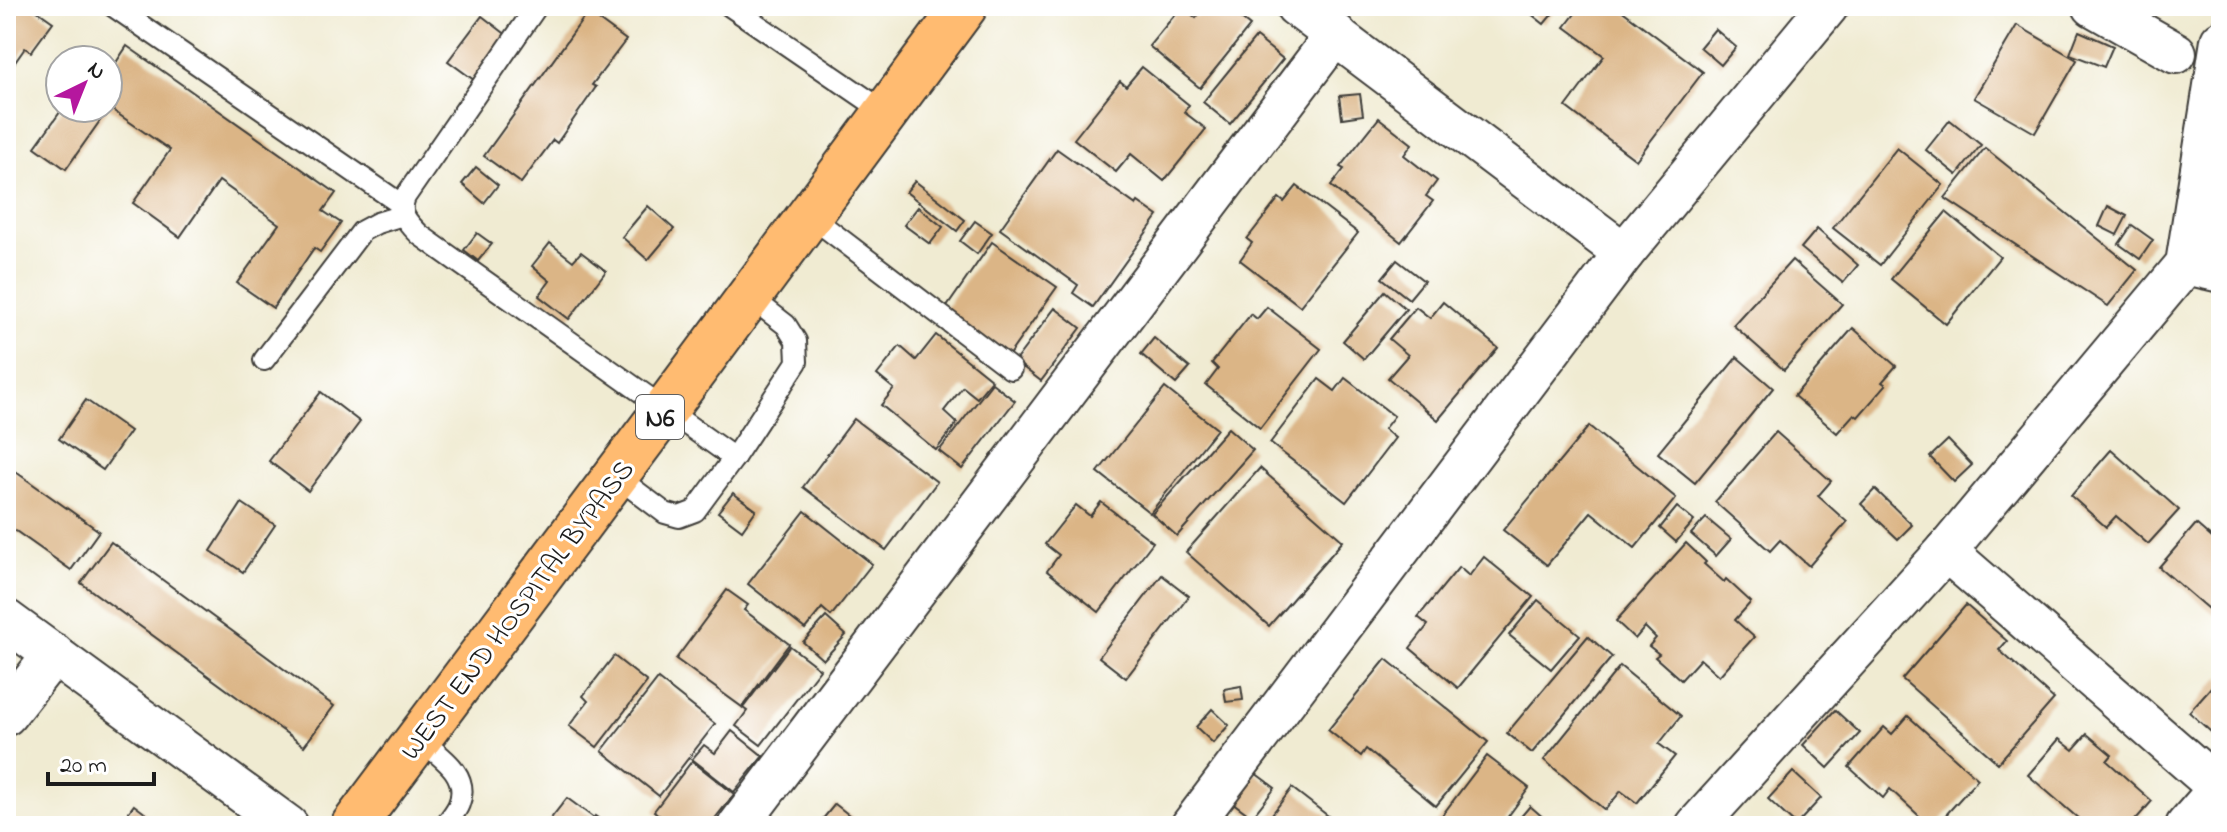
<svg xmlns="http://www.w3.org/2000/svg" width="2227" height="832" font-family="'Indie Flower',sans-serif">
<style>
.building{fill:#dbb586}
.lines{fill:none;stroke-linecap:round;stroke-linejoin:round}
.lane-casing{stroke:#3c3b37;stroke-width:24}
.street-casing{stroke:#3c3b37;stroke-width:44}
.highway-casing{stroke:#3c3b37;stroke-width:48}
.lane{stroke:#fff;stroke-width:20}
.street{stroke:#fff;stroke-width:40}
.highway{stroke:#ffbb71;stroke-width:44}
.labels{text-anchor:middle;stroke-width:6;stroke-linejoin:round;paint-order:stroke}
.shield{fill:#fff;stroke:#606060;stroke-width:2}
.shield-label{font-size:26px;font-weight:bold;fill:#1c1c1c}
.street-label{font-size:28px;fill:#1c1c1c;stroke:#fff}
</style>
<rect width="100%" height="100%" fill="#fff"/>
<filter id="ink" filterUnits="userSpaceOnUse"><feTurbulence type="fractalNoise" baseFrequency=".0125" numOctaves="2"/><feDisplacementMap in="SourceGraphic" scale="16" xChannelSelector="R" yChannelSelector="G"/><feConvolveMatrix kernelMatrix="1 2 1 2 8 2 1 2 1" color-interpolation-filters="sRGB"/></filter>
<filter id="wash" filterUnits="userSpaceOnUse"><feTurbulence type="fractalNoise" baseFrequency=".006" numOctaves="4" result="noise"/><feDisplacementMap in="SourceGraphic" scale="32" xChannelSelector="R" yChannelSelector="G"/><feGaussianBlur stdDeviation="1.8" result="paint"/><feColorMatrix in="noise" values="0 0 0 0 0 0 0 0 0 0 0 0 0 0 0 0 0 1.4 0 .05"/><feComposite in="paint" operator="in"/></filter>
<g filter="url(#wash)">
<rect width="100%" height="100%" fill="#f0ebd2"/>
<g id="blocks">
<g class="building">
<path d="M6,6H39L36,10L53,22L31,52L25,48L6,75Z"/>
<path d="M1182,6L1196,18L1205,6H1225L1250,26L1200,88L1149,46Z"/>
<path d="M1527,6H1559L1544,24L1525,9Z"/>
<path d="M1581,6H1616L1703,72L1636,160L1566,107L1604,56L1565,27Z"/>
<path d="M588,12L626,40L592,85L596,87L557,143L553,140L521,183L484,156Z"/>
<path d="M482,16L508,36L474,80L448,61Z"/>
<path d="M2017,25L2077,60L2035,133L1974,98Z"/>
<path d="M1715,29L1736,47L1721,65L1700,47Z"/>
<path d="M2079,31L2113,46L2104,67L2070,54Z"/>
<path d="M1256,37L1283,59L1230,124L1203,102Z"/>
<path d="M127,46L336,193L323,211L341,223L320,252L314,248L273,308L237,283L279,224L219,181L180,237L133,203L170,150L108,107V60H83L91,47L115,64Z"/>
<path d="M1142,67L1189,105L1184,112L1206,129L1164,181L1131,154L1116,172L1074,139L1120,81L1126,86Z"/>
<path d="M1360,94L1363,115L1342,118L1339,96Z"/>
<path d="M63,108H109L66,169L35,147Z"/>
<path d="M1379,118L1412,144L1404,155L1437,181L1426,196L1433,201L1401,242L1331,186L1344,169L1340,167Z"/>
<path d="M1950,120L1981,145L1957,175L1926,150Z"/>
<path d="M1897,148L1943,185L1880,265L1833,228Z"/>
<path d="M1985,148L2137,270L2108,306L1945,198Z"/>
<path d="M1057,149L1136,205L1138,202L1158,216L1093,307L1073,293L1078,285L1000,229Z"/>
<path d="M476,167L498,185L484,203L462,184Z"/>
<path d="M915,181L965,220L957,231L906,192Z"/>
<path d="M1297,186L1358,233L1300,306L1240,260L1252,243L1247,239L1279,198L1284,202Z"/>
<path d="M648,206L674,229L648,260L622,237Z"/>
<path d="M2108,206L2127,216L2117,235L2099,226Z"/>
<path d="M918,207L943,227L930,244L904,225Z"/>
<path d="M1946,212L2000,257L1946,324L1891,279Z"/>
<path d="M975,221L992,233L977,254L960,241Z"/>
<path d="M2132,225L2153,240L2140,259L2119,244Z"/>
<path d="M1817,229L1858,265L1843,283L1801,248Z"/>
<path d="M477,233L492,244L478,261L464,250Z"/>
<path d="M992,242L1057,287L1006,359L942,314Z"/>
<path d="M550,243L573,261L581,252L606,271L569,319L539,296L550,281L532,266Z"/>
<path d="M1397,260L1424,281L1409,299L1382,278Z"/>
<path d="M1792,260L1842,304L1784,370L1733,325Z"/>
<path d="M1385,291L1406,309L1364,359L1343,341Z"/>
<path d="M1443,302L1498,348L1438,420L1388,378L1408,355L1389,339L1416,307L1430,318Z"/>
<path d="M1267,307L1321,349L1260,428L1206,385L1218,369L1212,363L1251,314L1257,319Z"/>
<path d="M1055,308L1081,328L1041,381L1015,361Z"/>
<path d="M1853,328L1896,366L1882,382L1886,385L1858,417L1854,414L1837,433L1794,396Z"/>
<path d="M936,335L992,380L977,398L963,387L944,411L957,423L936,450L881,405L894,389L877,375L900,346L916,360Z"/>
<path d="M1154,338L1190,368L1176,384L1141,354Z"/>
<path d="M1737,357L1773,388L1695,483L1658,453Z"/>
<path d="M1345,378L1394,416L1384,429L1395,438L1346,502L1270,443L1319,379L1335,391Z"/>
<path d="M992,383L1015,401L962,469L939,451Z"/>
<path d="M1165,388L1217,429L1150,513L1098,472Z"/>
<path d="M321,392L360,422L308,491L269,461Z"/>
<path d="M86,400L130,431L103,470L59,439Z"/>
<path d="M854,419L937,482L886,550L803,487Z"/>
<path d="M1589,426L1676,498L1635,548L1591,512L1547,565L1503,530Z"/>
<path d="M1228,428L1253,450L1177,536L1152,514Z"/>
<path d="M1776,432L1831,481L1818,496L1847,522L1809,566L1780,540L1770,551L1715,502Z"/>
<path d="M1948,440L1972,465L1954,482L1930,457Z"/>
<path d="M2111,450L2179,510L2148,544L2116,516L2106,527L2071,496Z"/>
<path d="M6,465L99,531L71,570L6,524Z"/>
<path d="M1260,468L1343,541L1269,626L1186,552Z"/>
<path d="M1875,489L1912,525L1898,539L1861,504Z"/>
<path d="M733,493L756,510L742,530L718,512Z"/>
<path d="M1101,502L1153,542L1099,612L1047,571L1059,555L1045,544L1076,505L1090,516Z"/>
<path d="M242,503L275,525L243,572L211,551Z"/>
<path d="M1677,507L1694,521L1676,542L1660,528Z"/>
<path d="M805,511L872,564L831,616L822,608L805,629L748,584Z"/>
<path d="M1706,518L1731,539L1716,556L1691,534Z"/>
<path d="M2196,524L2221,546V620L2159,567Z"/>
<path d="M111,542L334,706L304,746L81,583Z"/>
<path d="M1686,543L1706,562L1704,564L1724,582L1726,579L1751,602L1735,620L1754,637L1719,676L1700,659L1681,680L1655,657L1659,654L1649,646L1656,638L1645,627L1635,639L1616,621Z"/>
<path d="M1484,557L1533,597L1458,688L1410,648L1428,625L1418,617L1459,567L1469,576Z"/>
<path d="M1162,575L1189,596L1126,678L1099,657Z"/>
<path d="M727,590L748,605L744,610L789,644L742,707L676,659Z"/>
<path d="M1538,600L1580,635L1551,669L1509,635Z"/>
<path d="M1966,605L2007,641L1999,650L2054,699L1998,763L1902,679Z"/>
<path d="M826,617L846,635L823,660L803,642Z"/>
<path d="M1588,636L1612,657L1532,753L1507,733Z"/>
<path d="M790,646L820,669L761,745L736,726L747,711L743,708Z"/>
<path d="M614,656L647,682L597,747L569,726L588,701L583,696Z"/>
<path d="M1386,659L1488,742L1436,806L1366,749L1361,756L1328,730Z"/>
<path d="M1620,666L1681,716L1659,744L1675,756L1637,803L1621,791L1605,810L1544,760Z"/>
<path d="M2221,676V741L2189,712Z"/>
<path d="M658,679L715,724L659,796L602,751Z"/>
<path d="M1241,686L1243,700L1226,702L1224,689Z"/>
<path d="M1212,709L1229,725L1213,743L1196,727Z"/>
<path d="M1835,710L1860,733L1828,768L1803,745Z"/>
<path d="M1908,716L1978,779L1936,826H1930L1890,789L1883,798L1849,767L1884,727L1892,734Z"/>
<path d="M732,731L763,756L734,792L692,759L704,745L715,753Z"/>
<path d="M2087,734L2112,755L2107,761L2152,801L2130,826H2087L2028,775L2059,739L2073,750Z"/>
<path d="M1487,756L1529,788L1501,826H1434Z"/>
<path d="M692,761L734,794L709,826H672L654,811Z"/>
<path d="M1793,772L1821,798L1796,825L1768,799Z"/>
<path d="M1255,773L1275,788L1252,817L1232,802Z"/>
<path d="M1292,788L1341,826H1263Z"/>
<path d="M567,798L594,818L595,816L609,826H545Z"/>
<path d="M835,804L863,826H808L812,820L818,825Z"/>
<path d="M134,805L162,826H118Z"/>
<path d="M1530,806L1553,826H1513Z"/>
</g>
</g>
</g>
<g filter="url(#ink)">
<use href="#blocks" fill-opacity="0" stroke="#3c3b37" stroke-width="2"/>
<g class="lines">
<defs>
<g id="lane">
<path d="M113,6L402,205"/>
<path d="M537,6L405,197C398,214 408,223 420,235L734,458"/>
<path d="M730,6L885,112"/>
<path d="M809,215L1011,369"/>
<path d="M264,360L362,231L377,223L403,215"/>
<path d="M616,476L665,513L679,517L695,511L734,458L797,362L796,341L786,325L750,297"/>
<path d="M418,738C438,755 471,773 459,804C456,812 449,819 445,826"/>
</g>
<g id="street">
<path d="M1296,6L1624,253"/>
<path d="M2093,6L2176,53"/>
<path d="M2186,264L2221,272"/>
<path d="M1946,551L2221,790"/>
<path d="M6,620L288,826"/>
<path d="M6,715L54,654"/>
<path d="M738,826L1336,34"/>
<path d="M1191,826L1624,253L1828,6"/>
<path d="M1696,826L1946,551L2186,264L2221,41"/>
<path d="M2186,826L2219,788"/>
</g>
<path id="highway" d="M353,826L665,410L965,6"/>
</defs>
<use href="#lane" class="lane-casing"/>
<use href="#street" class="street-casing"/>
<use href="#highway" class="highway-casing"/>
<use href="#lane" class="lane"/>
<use href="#street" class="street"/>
<use href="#highway" class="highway"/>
</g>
</g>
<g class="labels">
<rect class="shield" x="636" y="395" width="48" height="44" rx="6"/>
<g class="shield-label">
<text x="660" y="426">N6</text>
</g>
<g class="street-label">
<text transform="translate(516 609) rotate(-53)" y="10">WEST END HOSPITAL BYPASS</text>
</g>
</g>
<rect width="2227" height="832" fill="none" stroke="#fff" stroke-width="32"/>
<g transform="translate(84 84) rotate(43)"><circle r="38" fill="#ffffff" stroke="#a4a4a4" stroke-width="2"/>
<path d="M0-6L14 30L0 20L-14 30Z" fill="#b5179e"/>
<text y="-12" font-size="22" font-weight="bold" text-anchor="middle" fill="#1c1c1c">N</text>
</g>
<path d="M48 772v12h106v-12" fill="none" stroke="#1c1c1c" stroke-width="4"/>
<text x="60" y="772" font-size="24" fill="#1c1c1c" stroke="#ffffff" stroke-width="6" paint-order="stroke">20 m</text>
</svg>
